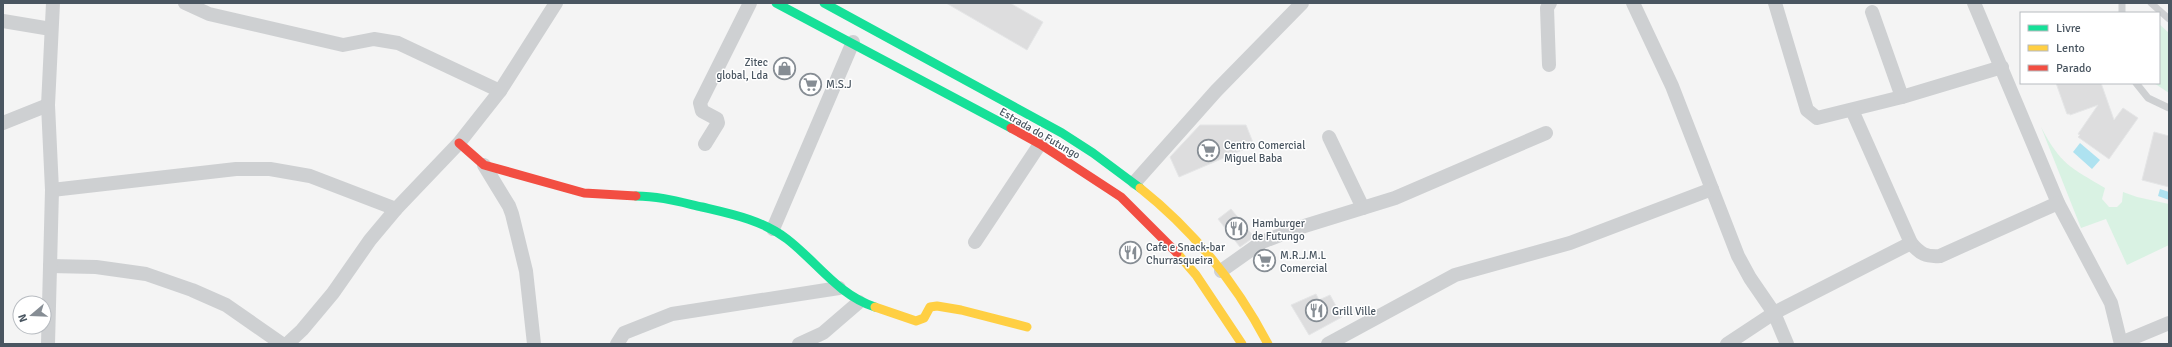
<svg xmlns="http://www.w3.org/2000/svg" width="2172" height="347" font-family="Signika,sans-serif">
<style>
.garden{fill:#d9f2e3}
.water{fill:#aee2f0}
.building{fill:#ddddde;stroke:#e5e6e7}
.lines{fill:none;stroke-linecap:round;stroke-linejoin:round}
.lane{stroke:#ced0d2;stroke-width:7}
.street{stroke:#ced0d2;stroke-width:14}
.fast{stroke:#16e098;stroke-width:9}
.slow{stroke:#ffcf43;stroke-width:9}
.jam{stroke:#f24e42;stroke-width:9}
.labels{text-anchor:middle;stroke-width:3;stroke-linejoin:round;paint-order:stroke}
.poi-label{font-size:11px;fill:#4a5661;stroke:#fff;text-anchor:start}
.street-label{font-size:11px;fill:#4a5661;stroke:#fff}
</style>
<rect width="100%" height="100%" fill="#f4f4f4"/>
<g class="garden">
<path d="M2159,24L2169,33V93L2154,83H2159Z"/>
<path d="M2041,127C2061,165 2070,167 2105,188L2102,199L2109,207H2117L2122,202L2123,192L2137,197L2169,204V245L2127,265L2106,219L2081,228Z"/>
</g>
<g class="water">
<path d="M2080,143L2100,160L2092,169L2073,152Z"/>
<path d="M2160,189L2169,192V200L2158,196Z"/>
</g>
<g class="building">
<path d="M946,3H1010L1043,22L1027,50Z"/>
<path d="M2056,83H2101L2114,120L2123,108L2138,118L2109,159L2078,137L2080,135L2078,134L2098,105L2070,115V114H2067Z"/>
<path d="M1200,125H1246L1254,145L1179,177L1170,157Z"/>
<path d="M2154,132L2169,136V187L2142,180Z"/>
<path d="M1231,209L1254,237L1240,247L1218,219Z"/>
<path d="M1316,294L1319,300L1330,295L1342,317L1309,335L1291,305Z"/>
</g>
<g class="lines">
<g class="lane">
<path d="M2151,3L2169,19"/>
<path d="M2122,13V3"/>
<path d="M2136,83L2148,98L2169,108"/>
</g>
<g class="street">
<path d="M185,3L209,14L343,45L374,39L398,43L500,91"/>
<path d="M1633,3L1672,86L1738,256L1750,278L1774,313L1787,344"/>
<path d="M1775,3L1807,110L1817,118L1902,97L2002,67"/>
<path d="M1974,3L2058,203L2111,303L2121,344"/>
<path d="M1872,12L1902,97"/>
<path d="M3,21L51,29"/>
<path d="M1549,65L1547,8L1550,3"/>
<path d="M1852,110L1911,243C1920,254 1926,257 1940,256L2058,203"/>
<path d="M3,123L48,105"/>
<path d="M1329,137L1363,208"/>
<path d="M705,144L718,123L717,119L702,111L700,103L750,3"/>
<path d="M484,165L509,206L512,214L526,271L534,344"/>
<path d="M1135,182L1216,91L1302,3"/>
<path d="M52,190L236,169H270L310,176L396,209"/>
<path d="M773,229L853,42"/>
<path d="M975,242L1040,144"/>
<path d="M50,266L96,267L146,274L192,290L226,305L282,344"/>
<path d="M1221,271L1262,242L1298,228L1395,198L1546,133"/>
<path d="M2121,343L2169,323"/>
<path d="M48,344L52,190L48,105L53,3"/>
<path d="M287,344L302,330L333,293L370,240L396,209L459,143L500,91L556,3"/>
<path d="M617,344L624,333L672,314L839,288"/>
<path d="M799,344L823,333L859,302"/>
<path d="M1328,344L1455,275L1570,243L1712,189"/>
<path d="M1727,344L1774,313L1911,243"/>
</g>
<g class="fast">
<path d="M776,3L1011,128"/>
<path d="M824,3L1062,133L1093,153L1140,188"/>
<path d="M636,196C659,196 680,202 702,207C732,214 762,220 787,239C817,262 838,295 875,307"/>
</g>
<g class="slow">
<path d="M1140,188C1194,231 1236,283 1268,344"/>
<path d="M1177,253L1196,275L1242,344"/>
<path d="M875,307L916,321L924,318L930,307L937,306L961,310L1027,327"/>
</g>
<g class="jam">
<path d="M1011,128L1040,144L1121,197L1177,253"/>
<path d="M459,143L484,165L584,193L636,196"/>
</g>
</g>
<defs>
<symbol id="shop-ring" viewBox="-11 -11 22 22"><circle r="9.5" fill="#fff" stroke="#868d94" stroke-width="1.5"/><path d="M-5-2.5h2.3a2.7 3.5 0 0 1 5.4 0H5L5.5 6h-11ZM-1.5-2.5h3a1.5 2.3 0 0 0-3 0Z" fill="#868d94"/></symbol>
<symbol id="supermarket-ring" viewBox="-11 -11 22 22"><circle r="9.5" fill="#fff" stroke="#868d94" stroke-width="1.5"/><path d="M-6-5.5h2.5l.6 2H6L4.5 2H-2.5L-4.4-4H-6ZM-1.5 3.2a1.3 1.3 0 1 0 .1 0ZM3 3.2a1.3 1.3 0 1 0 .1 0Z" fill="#868d94"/></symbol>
<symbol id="restaurant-ring" viewBox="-11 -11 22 22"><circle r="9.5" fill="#fff" stroke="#868d94" stroke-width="1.5"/><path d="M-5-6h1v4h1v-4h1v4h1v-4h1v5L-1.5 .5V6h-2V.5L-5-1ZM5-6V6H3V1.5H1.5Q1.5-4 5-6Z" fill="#868d94"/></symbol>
</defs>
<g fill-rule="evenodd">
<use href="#shop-ring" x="772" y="56" width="25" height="25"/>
<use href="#supermarket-ring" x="798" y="72" width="25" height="25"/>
<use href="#supermarket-ring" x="1196" y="138" width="25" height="25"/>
<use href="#restaurant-ring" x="1224" y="216" width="25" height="25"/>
<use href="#restaurant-ring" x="1118" y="240" width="25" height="25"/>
<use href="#supermarket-ring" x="1252" y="248" width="25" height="25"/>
<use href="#restaurant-ring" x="1304" y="298" width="25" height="25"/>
</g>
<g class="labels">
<g class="poi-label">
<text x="768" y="66" text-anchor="end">Zitec<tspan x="768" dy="13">global, Lda</tspan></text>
<text x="826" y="88">M.S.J</text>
<text x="1224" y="149">Centro Comercial<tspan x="1224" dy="13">Miguel Baba</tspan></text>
<text x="1252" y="227">Hamburger<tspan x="1252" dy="13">de Futungo</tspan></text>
<text x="1146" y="251">Cafe e Snack-bar<tspan x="1146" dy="13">Churrasqueira</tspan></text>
<text x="1280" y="259">M.R.J.M.L<tspan x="1280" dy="13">Comercial</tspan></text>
<text x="1332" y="315">Grill Ville</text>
</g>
<g class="street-label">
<text transform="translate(1040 133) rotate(30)" y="4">Estrada do Futungo</text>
</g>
</g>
<rect width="2172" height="347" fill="none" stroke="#4a5661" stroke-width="8"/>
<rect x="2020" y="12" width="140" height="72" fill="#ffffff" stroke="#b7bbc0"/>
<rect x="2028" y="25" width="20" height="6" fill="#16e098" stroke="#b7bbc0"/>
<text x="2056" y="32" font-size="12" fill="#4a5661">Livre</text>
<rect x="2028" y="45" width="20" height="6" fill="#ffcf43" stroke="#b7bbc0"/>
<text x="2056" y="52" font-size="12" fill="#4a5661">Lento</text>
<rect x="2028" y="65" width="20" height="6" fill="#f24e42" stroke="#b7bbc0"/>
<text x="2056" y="72" font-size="12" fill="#4a5661">Parado</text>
<g transform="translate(32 315) rotate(251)"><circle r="19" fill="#ffffff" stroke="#b7bbc0"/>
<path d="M0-3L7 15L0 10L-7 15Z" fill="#868d94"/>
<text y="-6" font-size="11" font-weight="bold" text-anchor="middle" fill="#4a5661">N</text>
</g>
</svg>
